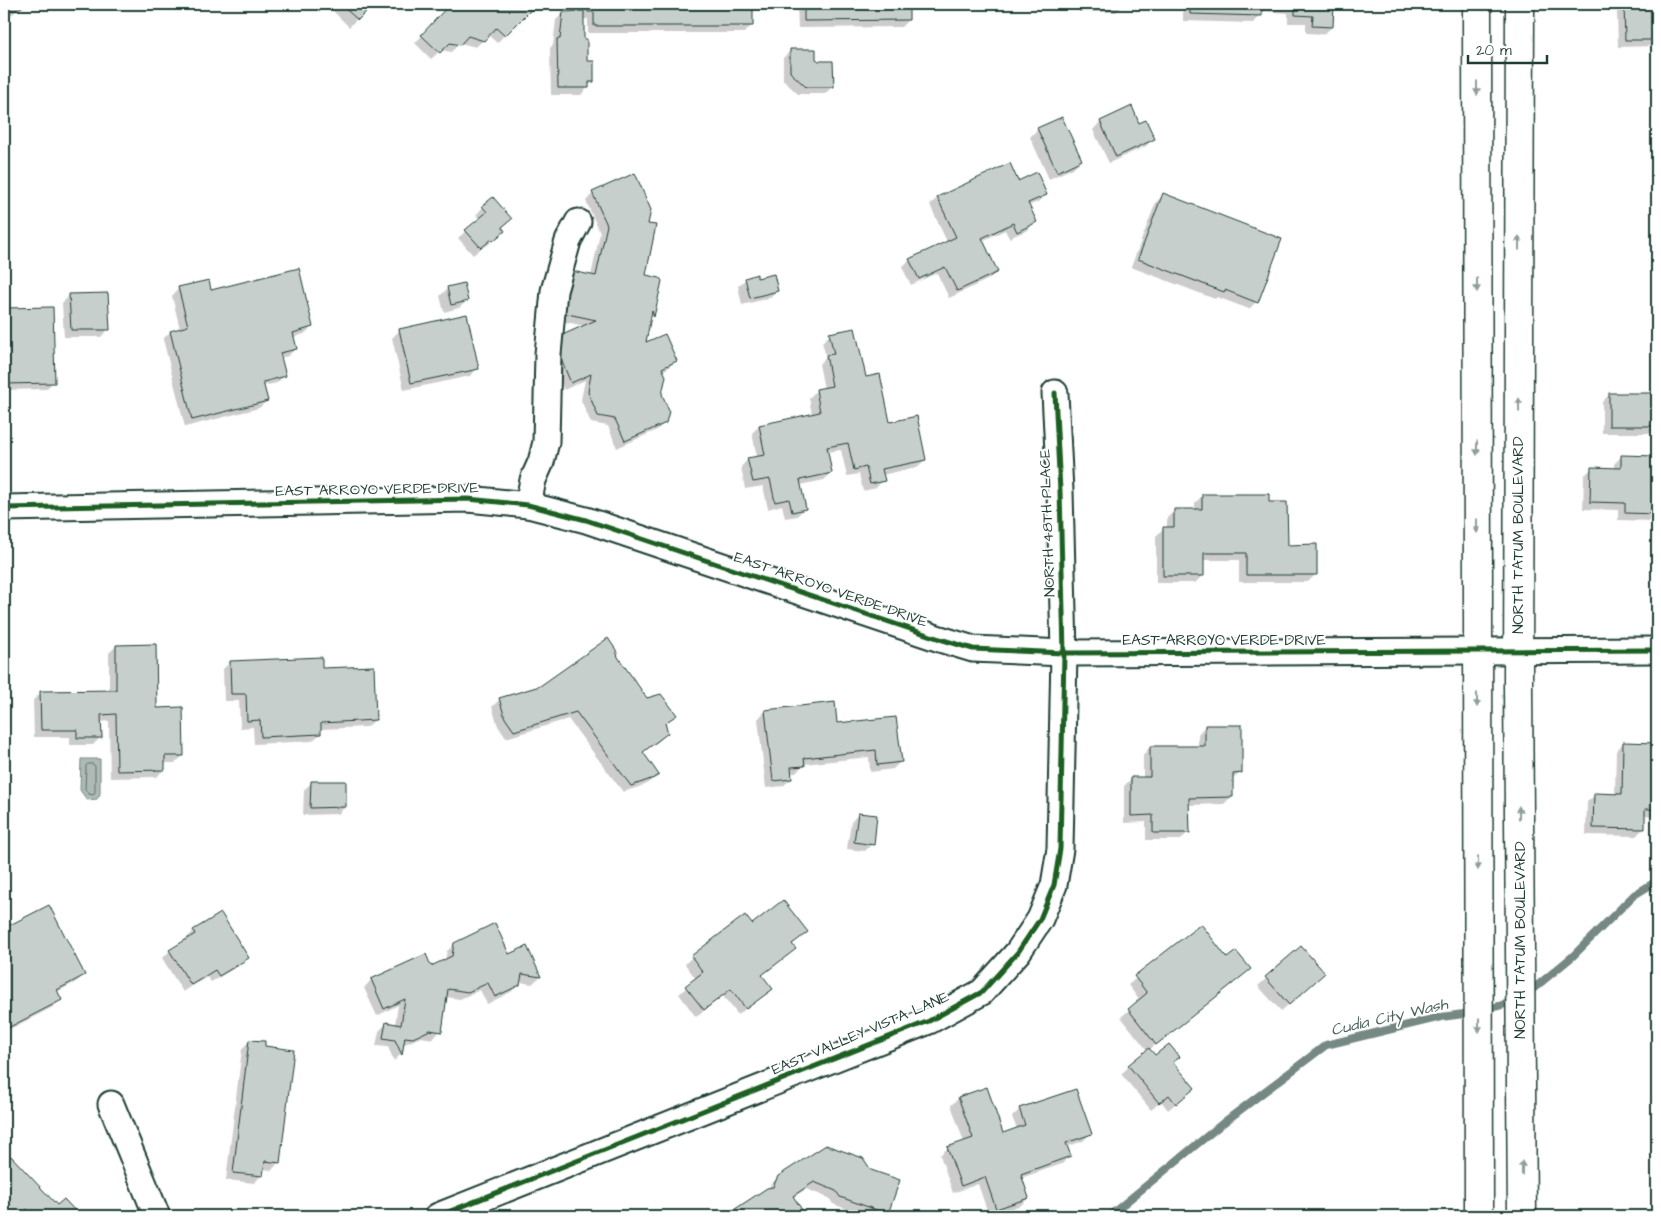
<svg xmlns="http://www.w3.org/2000/svg" width="1661" height="1220" font-family="'Architects Daughter',sans-serif">
<style>
.water{fill:#afbab7;stroke:#758883}
.shadow{fill:#0003}
.lines{fill:none;stroke-linecap:round;stroke-linejoin:round}
.shore{stroke:#596f68;stroke-width:1}
.stream{stroke:#758883;stroke-width:8}
.building{fill:#c7cfcc;stroke:#1f3d34}
.minor-casing{stroke:#1f3d34;stroke-width:29}
.major-casing{stroke:#1f3d34;stroke-width:31}
.minor{stroke:#fff;stroke-width:25}
.major{stroke:#fff;stroke-width:28}
.cycleway-casing{stroke:#fff;stroke-width:8}
.cycleway{stroke:#1b5e20;stroke-width:5}
.oneway{fill:#8f9e9a}
.labels{text-anchor:middle;stroke-width:4;stroke-linejoin:round;paint-order:stroke}
.street-label{font-size:15px;fill:#1f3d34;stroke:#fff}
.water-label{font-size:16px;font-style:italic;fill:#4a625b;stroke:#fff}
</style>
<rect width="100%" height="100%" fill="#fff"/>
<filter id="ink" filterUnits="userSpaceOnUse"><feTurbulence type="fractalNoise" baseFrequency=".02" numOctaves="2"/><feDisplacementMap in="SourceGraphic" scale="10" xChannelSelector="R" yChannelSelector="G"/><feConvolveMatrix kernelMatrix="1 2 1 2 8 2 1 2 1" color-interpolation-filters="sRGB"/></filter>
<g filter="url(#ink)">
<path class="water" d="M81,759H100V794L97,799L87,800L80,790Z"/>
<g class="shadow">
<path d="M4,4H27L8,17H4Z"/>
<path d="M326,4H372L349,27Z"/>
<path d="M445,4H533L497,43L488,35L476,47L460,43L451,52L441,50L431,59L415,43L442,15Z"/>
<path d="M581,4H752V25L744,33H588V19H583V40L586,62L593,81L581,95H551L550,48L553,45L556,20L563,13L581,12Z"/>
<path d="M797,4H923L918,9H908V20L901,27L798,28Z"/>
<path d="M1079,4H1124V5L1116,12H1079Z"/>
<path d="M1183,4H1333L1332,27L1324,34L1306,33V23H1288V13L1260,11V16L1253,23L1183,21Z"/>
<path d="M1643,4H1657V46L1618,47L1617,12L1625,5Z"/>
<path d="M790,51L815,60L819,63L832,87L825,94H798L783,80V58Z"/>
<path d="M1131,108L1139,124L1154,138L1146,146L1109,163L1093,130L1100,122Z"/>
<path d="M1038,129L1081,160L1073,168L1049,179L1030,137Z"/>
<path d="M1018,182L1045,194L1038,202L1028,206L1035,222L1028,230L1009,238L1005,230L982,241L997,272L989,279L949,298L937,273L911,285L902,267L910,260L947,242L930,205L937,198Z"/>
<path d="M593,193L647,225L645,276L660,281L653,316L649,320L644,344L675,361L668,368L662,371L660,394L665,422L657,430L617,448L608,426L591,423L581,400L585,380L564,390L550,358L585,326L556,320L565,280L591,276L600,233L586,201Z"/>
<path d="M1164,195L1256,302L1249,309L1217,297L1215,299L1131,267L1156,202Z"/>
<path d="M483,207L501,228L496,238L485,247L484,246L473,255L458,238L480,219L476,215Z"/>
<path d="M746,279L756,280L777,291L769,298L742,305L738,286Z"/>
<path d="M179,288L210,292L312,327L304,334L292,338L295,349L288,356L280,358L284,376L277,383L263,386L267,401L259,408L185,427L163,339L170,332L180,329L172,296Z"/>
<path d="M448,288L467,301L459,308L444,312L440,296Z"/>
<path d="M70,295L108,329L101,337H64L62,303Z"/>
<path d="M52,308L53,382L46,389L4,390V309Z"/>
<path d="M400,330L478,368L470,376L404,390L392,338Z"/>
<path d="M830,335L865,378L889,423L925,460L917,467L882,475L883,480L876,488L863,491L859,474L847,476L841,450L827,452L831,473L824,480L800,485L805,508L797,516L785,518L782,505L768,509L763,486L745,489L741,467L748,459L757,457L752,433L759,426L812,415L809,398L816,391L824,389L819,364L826,357L822,342Z"/>
<path d="M1610,394H1657V433H1602V402Z"/>
<path d="M1622,456L1657,457V539H1654V521L1618,520V510L1583,509L1584,476L1592,468L1614,469V464Z"/>
<path d="M1202,496L1268,504L1286,546L1316,574L1308,582H1239V560H1203V575L1195,583H1156V536L1163,529H1167V518L1175,510H1195V503Z"/>
<path d="M116,646L156,709L183,756L175,763H164V769L157,777L110,778L109,721L100,722L101,737L93,745H70V737H34L33,700L41,693L109,691V653Z"/>
<path d="M617,658L646,699L675,715L664,725L667,733L659,741L642,753L658,775L645,785L623,792L568,719L506,738L498,726L492,707L500,699L540,687Z"/>
<path d="M230,662L321,670L375,720L367,727L320,729V734L312,741L254,744L253,727L240,728L239,701H224L223,669Z"/>
<path d="M765,711L836,725L900,762L893,769L870,772L869,757L804,764L796,773H790L791,779L783,786L766,788L758,719Z"/>
<path d="M1205,726L1241,773L1231,780V797L1224,804L1188,805V832L1181,840H1146V822L1124,823V786L1131,779H1143V755L1150,747H1198V734Z"/>
<path d="M1657,735V816H1644L1643,829L1636,836L1586,835L1587,802L1595,795H1615L1616,751L1623,743L1657,744Z"/>
<path d="M312,782L345,807L338,814L303,815L304,790Z"/>
<path d="M858,814L872,844L865,851L847,849L851,822Z"/>
<path d="M48,907L84,975L76,982L57,992L60,1000L53,1007L4,1032V929Z"/>
<path d="M1200,926L1227,960L1249,969L1149,1050L1155,1057L1172,1063L1186,1095L1168,1110L1161,1101L1151,1110L1121,1074L1147,1050L1121,1017L1140,1001L1128,985Z"/>
<path d="M194,931L247,958L240,965L211,982L207,977L183,992L162,958L170,951L187,940L186,939Z"/>
<path d="M806,932L792,945L794,949L787,956L761,976L771,988L738,1015L723,996L696,1017L679,994L696,979L685,964L692,957Z"/>
<path d="M455,944L508,956L540,977L532,984L520,982L519,984L511,992L487,1004L480,990L460,999L446,997L440,1031L433,1039L421,1037L402,1045L401,1054L394,1061L388,1047L376,1046L379,1031L386,1024L395,1025L398,1005L377,1016L364,988L371,980L425,956L430,967L445,960L447,951Z"/>
<path d="M1301,948L1316,981L1281,1011L1258,986Z"/>
<path d="M249,1041L279,1162L272,1170L262,1169V1175L254,1183L226,1180L242,1049Z"/>
<path d="M959,1098L1002,1134L1017,1129L1012,1117L1020,1109L1090,1134L1083,1141L1066,1147L1069,1156L1062,1164L1021,1178L1028,1198L1021,1205L989,1216L978,1184L953,1193L940,1155L948,1148L964,1142L951,1105Z"/>
<path d="M826,1146L887,1213L884,1216H866L833,1204L829,1198L806,1189L792,1198L804,1216H726L769,1189L770,1185L778,1177Z"/>
<path d="M11,1158L57,1207L64,1201L78,1216H4V1165Z"/>
</g>
<g class="lines">
<path class="shore" d="M88,764H93L95,766V792L93,795L89,794L85,789L86,766Z"/>
<g class="stream">
<path d="M1527,994L1573,956L1634,895L1657,881"/>
<path d="M1109,1216L1223,1123L1326,1045L1441,1017L1479,1012L1515,1001"/>
</g>
</g>
<g class="building">
<path d="M4,4H26L17,10L4,11Z"/>
<path d="M340,4H374L358,20Z"/>
<path d="M450,4H535L534,7L505,36L496,28L484,41L468,36L460,45L450,43L440,53L421,35Z"/>
<path d="M588,4H753V26H594V12H588Z"/>
<path d="M804,4H909V20L804,21Z"/>
<path d="M1190,4H1334L1333,27L1312,26L1313,16L1295,15V6L1262,4V16L1190,14Z"/>
<path d="M1624,4H1657V40H1625Z"/>
<path d="M584,11V39H587V61H594V82H589V88H558L557,39H560L563,12Z"/>
<path d="M790,49H816V59L819,61H833L834,87H806L790,72Z"/>
<path d="M1132,106L1139,123L1146,120L1155,139L1116,157L1100,121Z"/>
<path d="M1062,117L1082,160L1057,172L1037,128Z"/>
<path d="M1010,163L1018,181L1037,172L1047,195L1028,203L1037,222L1017,232L1013,223L982,238L998,272L957,291L945,267L919,279L909,259L956,237L937,197Z"/>
<path d="M635,173L651,210L648,224L656,225L646,275L660,278L662,281L654,317L652,311L646,342L665,334L677,361L662,368L666,376L662,394L669,411L666,423L625,441L615,419L598,416L588,392L591,374L571,383L557,350L560,336L596,320L563,313L572,271L596,276L607,225L592,192Z"/>
<path d="M1163,193L1282,239L1258,303L1225,290L1224,292L1138,259Z"/>
<path d="M493,197L512,219L502,227L505,231L493,241L492,239L481,248L465,230L487,212L482,206Z"/>
<path d="M299,268L313,327L293,333L297,349L280,353L286,376L263,382L268,401L192,420L170,331L188,326L178,287L209,280L211,290Z"/>
<path d="M757,274V278L774,274L778,291L750,298L745,278Z"/>
<path d="M464,283L468,301L451,305L447,287Z"/>
<path d="M108,293L110,330H71L69,294Z"/>
<path d="M53,307L55,383L4,384V308Z"/>
<path d="M467,314L479,369L411,383L399,329Z"/>
<path d="M855,328L866,377L880,374L890,422L917,416L926,460L882,469L885,481L870,484L866,467L854,470L848,443L827,447L832,473L800,480L806,509L792,512L789,499L775,502L770,479L753,482L747,458L765,455L759,425L820,412L816,389L832,386L826,355L834,354L829,333Z"/>
<rect x="1609" y="393" width="48" height="33"/>
<path d="M1621,455L1657,456V514L1625,513V503L1590,502L1591,467L1621,468Z"/>
<path d="M1202,494H1269V502H1287L1288,545L1317,544V575H1246V553H1204V576H1163V527H1174V509H1202Z"/>
<path d="M608,638L616,650L618,657L647,698L661,694L677,715L665,723L668,733L643,752L659,775L654,778L631,786L576,712L514,731L505,718L499,698L540,686Z"/>
<path d="M156,644L157,708L183,707L184,756H165V770L117,771L116,714L101,715L102,738H77V730H41L40,691L116,690V645Z"/>
<path d="M322,657V668L374,666L376,720L321,723V734L261,737L260,720L247,721L246,694H231L230,661Z"/>
<path d="M835,702L837,723L896,717L902,762L877,765L876,750L804,758L805,766L791,767L792,779L773,781L765,710Z"/>
<path d="M1205,725H1242V773L1233,774V797L1189,798L1190,833H1153V815L1131,816V777H1150V746H1205Z"/>
<path d="M1623,742L1657,743V809H1645V829L1593,828L1594,793L1622,794Z"/>
<path d="M311,781H346V807L310,808Z"/>
<path d="M858,813L877,815L874,845L854,842Z"/>
<path d="M783,900L808,932L792,944L796,949L762,975L773,989L746,1009L731,989L704,1010L685,986L703,972L691,956L745,915L752,924Z"/>
<path d="M49,905L85,975L57,990L62,1000L4,1030V928Z"/>
<path d="M221,913L249,958L219,976L215,970L191,985L169,950L195,934L193,930Z"/>
<path d="M495,923L509,954L527,946L541,977L522,974L520,985L495,997L488,983L468,992L448,989L442,1032L430,1030L413,1038L405,1037L402,1055L395,1040L383,1038L386,1022L401,1025L405,999L384,1009L371,979L426,954L431,966L452,956L454,943Z"/>
<path d="M1201,924L1227,958L1236,951L1251,969L1156,1045L1128,1009L1147,993L1134,976Z"/>
<path d="M1301,946L1325,973L1289,1005L1265,977Z"/>
<path d="M249,1040L265,1041V1046L294,1050L280,1163L265,1161L263,1176L233,1173Z"/>
<path d="M1169,1044L1180,1057L1173,1062L1195,1088L1176,1104L1169,1095L1159,1103L1128,1065L1149,1048L1155,1055Z"/>
<path d="M987,1087L1003,1133L1025,1125L1019,1108L1076,1089L1092,1134L1066,1143L1071,1156L1021,1174L1029,1198L996,1209L985,1177L961,1186L947,1147L973,1138L958,1097Z"/>
<path d="M826,1145L863,1158L871,1170L900,1180L888,1214L840,1197L836,1191L814,1182L793,1196L806,1216H726V1215L767,1188L773,1187L778,1176Z"/>
<path d="M11,1156L57,1205L64,1199L80,1216H33L27,1209L19,1216H4V1163Z"/>
</g>
<g class="lines">
<defs>
<g id="minor">
<path d="M528,505L533,480L541,462L546,442L548,354L554,291L568,241L578,222"/>
<path d="M4,508L468,499L528,505L586,520L940,639L973,649L1064,653L1657,650"/>
<path d="M111,1104L157,1216"/>
<path d="M438,1216L929,1021L982,992L1018,952L1040,919L1054,885L1060,849L1064,653L1060,491L1055,393"/>
</g>
<g id="major">
<path d="M1477,4L1479,1216"/>
<path d="M1520,4L1518,683L1522,1216"/>
</g>
</defs>
<use href="#minor" class="minor-casing"/>
<use href="#major" class="major-casing"/>
<use href="#minor" class="minor"/>
<use href="#major" class="major"/>
<defs>
<g id="cycleway">
<path d="M4,508L468,499L528,505L586,520L940,639L973,649L1064,653L1657,650"/>
<path d="M438,1216L929,1021L982,992L1018,952L1040,919L1054,885L1060,849L1064,653L1060,491L1055,393"/>
</g>
</defs>
<use href="#cycleway" class="cycleway-casing"/>
<use href="#cycleway" class="cycleway"/>
</g>
<defs><path id="oneway-solid" d="M-6-.8H1V-3.2L6.5 0L1 3.2V.8H-6Z" transform="scale(1.25)"/></defs>
<g class="oneway">
<use href="#oneway-solid" transform="translate(1477 88) rotate(90)"/>
<use href="#oneway-solid" transform="translate(1519 243) rotate(-90)"/>
<use href="#oneway-solid" transform="translate(1477 285) rotate(90)"/>
<use href="#oneway-solid" transform="translate(1519 405) rotate(-90)"/>
<use href="#oneway-solid" transform="translate(1477 448) rotate(90)"/>
<use href="#oneway-solid" transform="translate(1477 526) rotate(90)"/>
<use href="#oneway-solid" transform="translate(1477 700) rotate(90)"/>
<use href="#oneway-solid" transform="translate(1519 813) rotate(-91)"/>
<use href="#oneway-solid" transform="translate(1478 863) rotate(90)"/>
<use href="#oneway-solid" transform="translate(1479 1025) rotate(90)"/>
<use href="#oneway-solid" transform="translate(1522 1168) rotate(-90)"/>
</g>
</g>
<g class="labels">
<g class="street-label">
<text transform="translate(377 489) rotate(-1)" y="5">EAST ARROYO VERDE DRIVE</text>
<text transform="translate(1047 523) rotate(-92)" y="5">NORTH 48TH PLACE</text>
<text transform="translate(1518 535) rotate(-90)" y="5">NORTH TATUM BOULEVARD</text>
<text transform="translate(831 589) rotate(19)" y="5">EAST ARROYO VERDE DRIVE</text>
<text x="1224" y="645">EAST ARROYO VERDE DRIVE</text>
<text transform="translate(1520 940) rotate(-90)" y="5">NORTH TATUM BOULEVARD</text>
<text transform="translate(860 1033) rotate(-23)" y="5">EAST VALLEY VISTA LANE</text>
</g>
<g class="water-label">
<text transform="translate(1389 1016) rotate(-13)" y="6">Cudia City Wash</text>
</g>
</g>
<rect width="1661" height="1220" fill="none" stroke="#fff" stroke-width="20"/>
<rect x="10" y="10" width="1641" height="1200" fill="none" stroke="#1f3d34" stroke-width="2" filter="url(#ink)"/>
<path d="M1468 55v8h79v-8" fill="none" stroke="#1f3d34" stroke-width="2.5"/>
<text x="1476" y="55" font-size="15" fill="#1f3d34" stroke="#ffffff" stroke-width="4" paint-order="stroke">20 m</text>
</svg>
